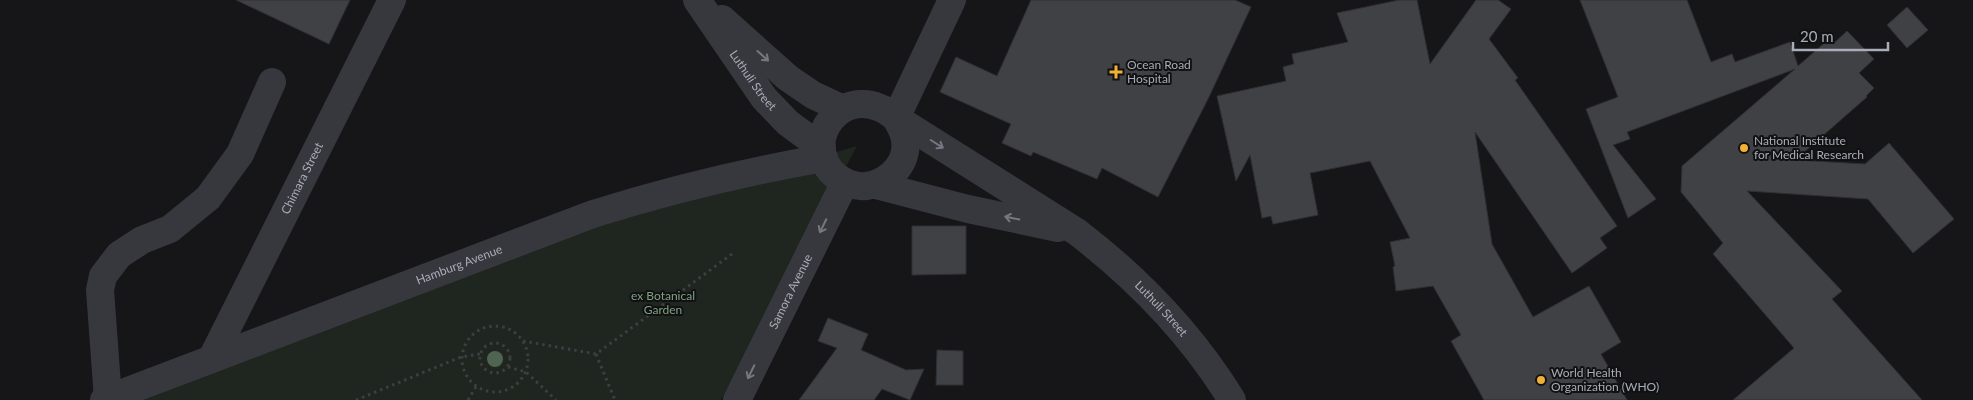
<svg xmlns="http://www.w3.org/2000/svg" width="1973" height="400" font-family="Lato,sans-serif">
<style>
.green{fill:#1e261f}
.building{fill:#404145;stroke:#303034}
.lines{fill:none;stroke-linecap:round;stroke-linejoin:round}
.path{stroke:#3d3f44;stroke-width:3;stroke-dasharray:2.5 4;stroke-linecap:butt}
.minor{stroke:#37383d;stroke-width:28}
.tree{fill:#506452}
.oneway{stroke:#757881}
.poi-dot{fill:#f2b134;stroke:#111113;stroke-width:2}
.labels{text-anchor:middle;stroke-width:4;stroke-linejoin:round;paint-order:stroke}
.poi-label{font-size:12px;fill:#a8adb8;stroke:#111113;text-anchor:start}
.street-label{font-size:12px;fill:#a8adb8;stroke:#111113}
.park-label{font-size:12px;fill:#7fa381;stroke:#111113}
</style>
<rect width="100%" height="100%" fill="#161618"/>
<path class="green" d="M857,146L721,400H143L610,218Z"/>
<g class="building">
<path d="M236,0H350L329,44Z"/>
<path d="M1031,0H1235L1251,7L1208,99L1158,197L1102,168L1097,179L1033,152L1031,156L1002,143L1011,124L940,92L956,57L997,76Z"/>
<path d="M1399,0H1417L1430,64L1476,0H1498L1511,9L1489,39L1518,78L1515,80L1617,226L1600,238L1607,248L1572,273L1475,132L1492,244L1533,317L1589,286L1621,342L1601,354L1627,400H1484L1451,341L1461,335L1433,286L1396,291L1393,267L1395,266L1390,242L1410,238L1370,161L1310,173L1318,215L1273,224L1271,216L1262,218L1250,155L1236,181L1217,96L1286,81L1283,67L1294,64L1292,54L1348,42L1337,13Z"/>
<path d="M1580,0H1687L1711,62L1732,54L1735,62L1790,42L1798,66L1829,39L1833,44L1847,31L1874,59L1859,73L1874,88L1866,96L1867,97L1795,160L1865,164L1889,143L1954,219L1913,253L1868,199L1747,191L1842,291L1832,299L1922,400H1733L1794,348L1713,254L1723,243L1681,192L1682,166L1795,69L1627,132L1630,139L1613,145L1656,199L1628,218L1586,109L1618,97Z"/>
<path d="M1907,7L1928,30L1907,48L1887,25Z"/>
<path d="M912,226H966V274L912,275Z"/>
<path d="M828,318L868,334L861,350L906,370L924,369L910,400L882,389L874,400H799L837,348L818,341Z"/>
<path d="M937,350L963,351V385H936Z"/>
</g>
<g class="lines">
<g class="path">
<circle cx="495" cy="359" r="33"/>
<path d="M523,341L596,354L732,254"/>
<circle cx="495" cy="358" r="15"/>
<path d="M596,354L615,400"/>
<path d="M508,367L526,372L556,400"/>
<path d="M356,400L461,357L480,354"/>
<path d="M468,400L476,387"/>
</g>
<g class="minor">
<path id="s1" d="M697,0L764,98L788,123L822,148"/>
<path d="M722,19L788,78L813,95L843,109"/>
<path id="s2" d="M896,118C898,122 901,127 903,132C913,159 891,183 866,186C855,187 845,183 837,177C795,144 845,74 896,118L1077,232C1137,278 1192,335 1232,400"/>
<path d="M896,118L952,0"/>
<path d="M876,185L968,209L1058,228"/>
<path id="s3" d="M212,358L392,0"/>
<path d="M108,399L100,290L103,276L119,255L142,240L170,229L208,198L240,154L272,82"/>
<path id="s4" d="M104,400L593,214C670,190 744,172 824,158"/>
<path id="s5" d="M737,400L845,182"/>
</g>
</g>
<circle class="tree" cx="495" cy="359" r="8"/>
<defs><path id="oneway-shaft" d="M-6 0H5M1.5-3L5.5 0L1.5 3" fill="none" stroke-width="1.6" stroke-linecap="round" stroke-linejoin="round" transform="scale(1.25)"/></defs>
<g class="oneway">
<use href="#oneway-shaft" transform="translate(763 56) rotate(42)"/>
<use href="#oneway-shaft" transform="translate(937 144) rotate(32)"/>
<use href="#oneway-shaft" transform="translate(1012 218) rotate(-168)"/>
<use href="#oneway-shaft" transform="translate(823 226) rotate(116)"/>
<use href="#oneway-shaft" transform="translate(751 372) rotate(116)"/>
</g>
<g class="poi-dot">
<path d="M1113.5 64.5h5v5h5v5h-5v5h-5v-5h-5v-5h5z"/>
<circle cx="1744" cy="148" r="5"/>
<circle cx="1541" cy="380" r="5"/>
</g>
<g class="labels">
<g class="poi-label">
<text x="1127" y="69">Ocean Road<tspan x="1127" dy="14">Hospital</tspan></text>
<text x="1754" y="145">National Institute<tspan x="1754" dy="14">for Medical Research</tspan></text>
<text x="1551" y="377">World Health<tspan x="1551" dy="14">Organization (WHO)</tspan></text>
</g>
<g class="street-label">
<text dy="4" stroke="none"><textPath href="#s1" startOffset="98">Luthuli Street</textPath></text>
<text dy="4" stroke="none"><textPath href="#s3" startOffset="201">Chimara Street</textPath></text>
<text dy="4" stroke="none"><textPath href="#s4" startOffset="380">Hamburg Avenue</textPath></text>
<text dy="4" stroke="none"><textPath href="#s5" startOffset="121">Samora Avenue</textPath></text>
<text dy="4" stroke="none"><textPath href="#s2" startOffset="588">Luthuli Street</textPath></text>
</g>
<g class="park-label">
<text x="663" y="300">ex Botanical<tspan x="663" dy="14">Garden</tspan></text>
</g>
</g>
<path d="M1793 42v8h95v-8" fill="none" stroke="#a8adb8" stroke-width="2.5"/>
<text x="1800" y="42" font-size="15" fill="#a8adb8" stroke="#111113" stroke-width="4" paint-order="stroke">20 m</text>
</svg>
